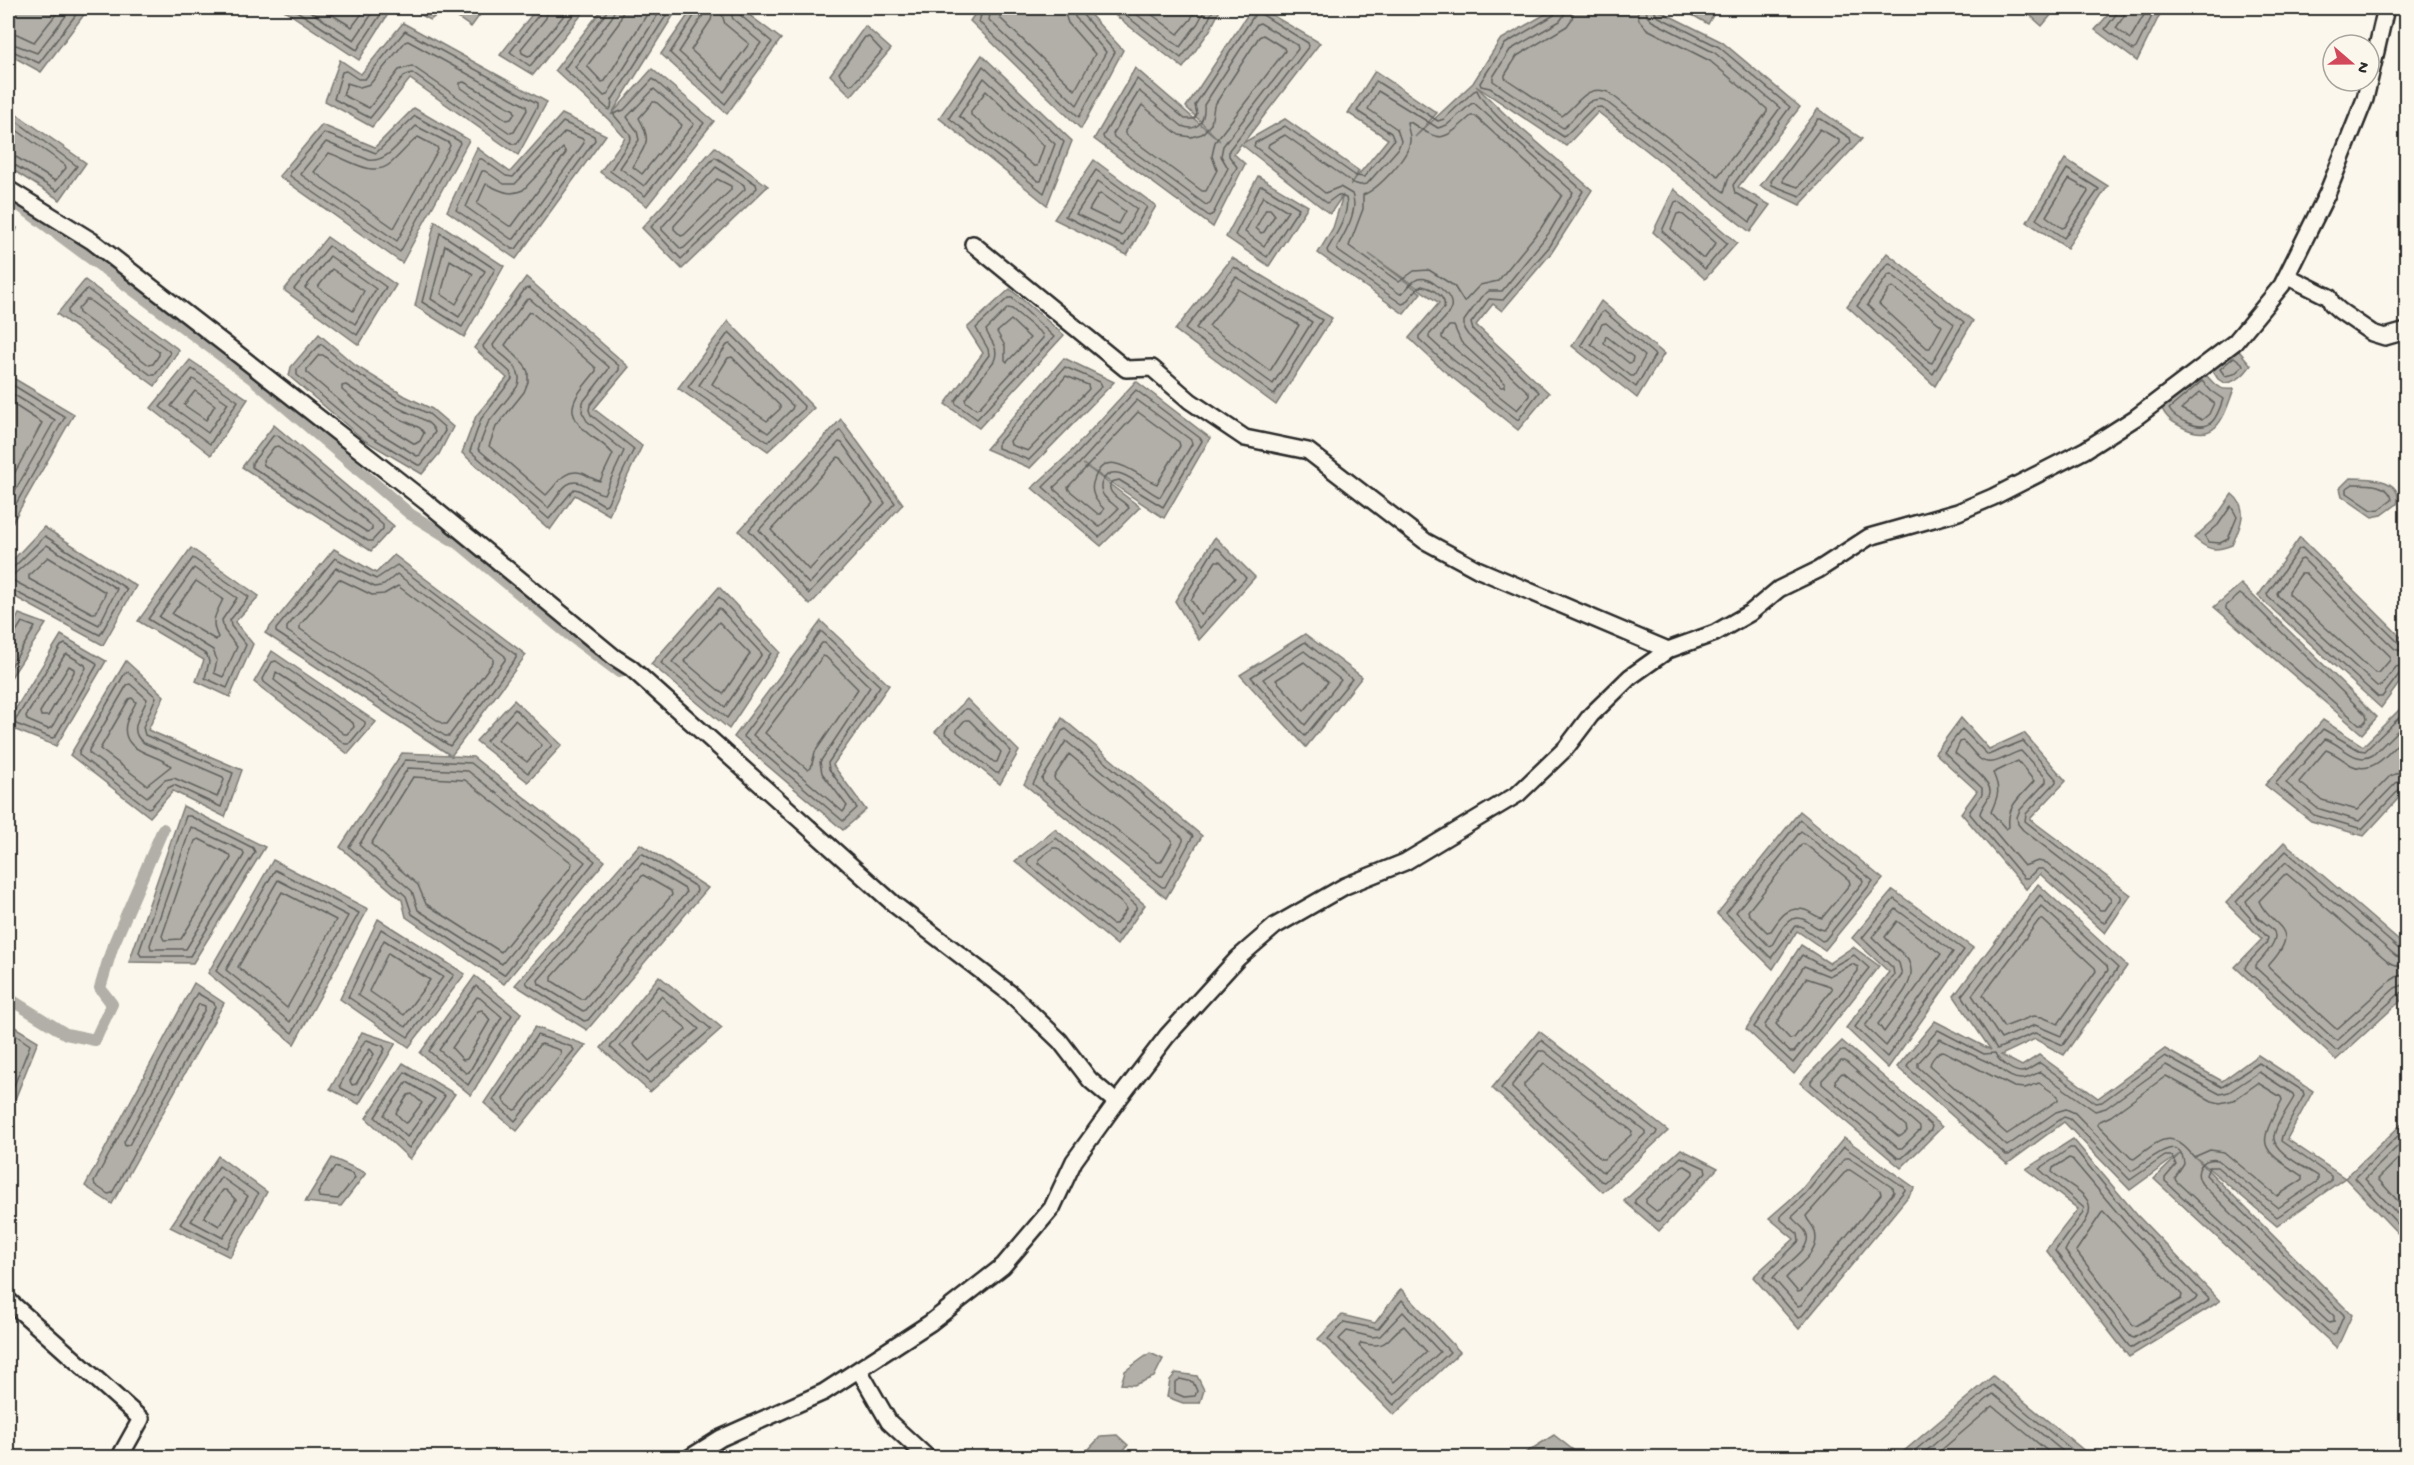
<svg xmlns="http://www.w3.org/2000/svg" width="2414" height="1465" font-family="'Gochi Hand',sans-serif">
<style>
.water{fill:#b1afa7;stroke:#7b7a75;stroke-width:1.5}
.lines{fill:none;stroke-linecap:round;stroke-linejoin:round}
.shore{stroke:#61605d;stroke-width:1.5}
.canal{stroke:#b1afa7;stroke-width:12}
.minor-casing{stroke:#2b2b2b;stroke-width:20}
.minor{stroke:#fbf7ec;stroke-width:15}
</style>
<rect width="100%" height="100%" fill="#fbf7ec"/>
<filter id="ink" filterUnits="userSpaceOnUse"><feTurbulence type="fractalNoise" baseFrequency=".0167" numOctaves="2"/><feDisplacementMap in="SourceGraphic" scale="12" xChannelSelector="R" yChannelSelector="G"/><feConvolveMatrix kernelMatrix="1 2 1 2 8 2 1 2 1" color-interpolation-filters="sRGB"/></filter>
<g filter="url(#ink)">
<g class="water">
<path d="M8,8H89L41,72L8,54Z"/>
<path d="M281,8H392L359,60Z"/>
<path d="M410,8H485L471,27L445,9L430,20Z"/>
<path d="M537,8H587L533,75L500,55Z"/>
<path d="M603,8H678L611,115L652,69L714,121L647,206L600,172L625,138L608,119L555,70Z"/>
<path d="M693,8H740L781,39L727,114L661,54Z"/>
<path d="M979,8H1084L1123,50L1081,129L970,21Z"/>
<path d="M1106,8H1221L1210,30L1183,68Z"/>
<path d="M1252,8H1260L1320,43L1243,143L1285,119L1359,171L1350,185L1388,139L1348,113L1375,71L1437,113L1415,137L1473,83L1500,40L1556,8H1654L1722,42L1800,107L1738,187L1770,205L1750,232L1598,112L1566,146L1476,86L1508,117L1592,190L1552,252L1502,311L1493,304L1476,325L1549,393L1518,430L1443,370L1409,338L1439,303L1369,254L1421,293L1404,314L1318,253L1333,228L1343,195L1330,214L1241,144L1234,154L1245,164L1213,227L1094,139L1135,68L1220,141L1186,107Z"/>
<path d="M1680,8H1717L1708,24Z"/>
<path d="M2022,8H2057L2042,26Z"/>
<path d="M2114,8H2163L2137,61L2095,30Z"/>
<path d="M403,23L547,102L518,155L410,79L372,127L325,101L340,60L361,74Z"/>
<path d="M865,26L891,49L851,96L830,75Z"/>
<path d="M982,55L1072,141L1047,205L939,118Z"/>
<path d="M8,108L86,163L60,200L8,167Z"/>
<path d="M414,108L469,140L402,263L279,176L322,125L375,147Z"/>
<path d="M1818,109L1862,139L1800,205L1760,186Z"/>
<path d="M562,114L606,135L516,259L447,211L477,148L510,172Z"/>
<path d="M715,147L768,186L682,269L642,228Z"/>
<path d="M2065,159L2108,186L2067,248L2027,222Z"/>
<path d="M1094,160L1156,206L1127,255L1054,219Z"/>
<path d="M1258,176L1308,206L1269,266L1226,237Z"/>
<path d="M1674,189L1737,243L1705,279L1653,232Z"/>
<path d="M435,221L504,266L464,337L415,306Z"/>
<path d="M8,223L17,228L8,253Z"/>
<path d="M327,237L396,285L359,345L284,290Z"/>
<path d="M1887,253L1973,321L1935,386L1847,306Z"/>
<path d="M1232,258L1332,318L1276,405L1175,330Z"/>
<path d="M526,277L629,367L594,409L642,446L609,515L575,495L550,530L462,453L476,416L507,378L474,348Z"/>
<path d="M85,280L179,350L155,386L57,314Z"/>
<path d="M1010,289L1064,335L979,428L945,404L983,353L967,328Z"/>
<path d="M1601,301L1664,354L1637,398L1572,346Z"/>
<path d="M728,321L814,408L768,451L678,388Z"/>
<path d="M319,334L356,366L405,396L432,409L453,427L439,454L422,474L364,440L289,376L291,367Z"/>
<path d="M2233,349L2239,351L2251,365C2244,375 2237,382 2224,383L2218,379L2212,370L2214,365Z"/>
<path d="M1064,358L1114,382L1030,468L986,449Z"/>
<path d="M190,360L248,399L211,455L151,408Z"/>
<path d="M2205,374C2215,384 2217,391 2234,389C2224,415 2218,444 2184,428C2174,423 2165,418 2161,406Z"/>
<path d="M8,375L74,414L8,530Z"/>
<path d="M1136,381L1210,438L1164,518L1083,464L1140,507L1101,546L1032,488L1069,454Z"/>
<path d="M841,419L903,504L810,605L739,531Z"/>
<path d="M274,425L394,526L371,551L242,467Z"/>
<path d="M2350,478C2368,478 2404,478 2397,504L2382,515L2372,517L2342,496L2340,488Z"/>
<path d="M2232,494C2250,508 2240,528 2232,545C2214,552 2208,550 2194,538L2213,521Z"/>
<path d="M44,527L136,586L103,645L8,593V565Z"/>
<path d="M1215,537L1255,577L1199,640L1175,601Z"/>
<path d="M2300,537L2406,642V674L2381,708L2258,596Z"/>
<path d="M191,548L259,596L235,622L253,644L230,697L196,681L204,660L138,621Z"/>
<path d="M334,549L376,573L394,555L526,655L451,756L473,757L605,861L504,984L406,917L402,900L340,847L402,753L450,755L265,633Z"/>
<path d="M2241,584L2377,717L2362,734L2214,607Z"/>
<path d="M719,587L780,652L729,729L651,664Z"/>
<path d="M19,614L46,624L8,682V636Z"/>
<path d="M821,621L889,685L833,765L866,810L843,830L734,737Z"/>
<path d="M1305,634L1362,677L1306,747L1240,675Z"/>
<path d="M61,635L106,661L56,746L8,727V721Z"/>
<path d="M272,651L376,722L348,754L254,682Z"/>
<path d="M126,661L164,696L148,730L242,770L225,817L173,791L150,817L70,755Z"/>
<path d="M967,699L1019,751L1000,784L935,732Z"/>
<path d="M514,700L562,745L528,782L476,741Z"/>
<path d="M2406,703V790L2364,836L2311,821L2265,785L2323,720L2363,746Z"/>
<path d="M1062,718L1202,836L1166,898L1024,784Z"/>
<path d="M1961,718L1989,749L2024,733L2066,781L2030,819L2131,895L2105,933L2040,874L2026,889L1961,813L1977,791L1935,753Z"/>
<path d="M183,806L265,847L193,963L129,962Z"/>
<path d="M1800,811L1883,879L1825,950L1797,931L1773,969L1717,914Z"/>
<path d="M1055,829L1145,905L1117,945L1015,861Z"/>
<path d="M2284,842L2406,947V996L2336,1060L2235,967L2262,939L2226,903Z"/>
<path d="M640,844L708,888L587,1030L515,985Z"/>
<path d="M273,860L368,909L294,1044L208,973Z"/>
<path d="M2038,884L2127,966L2064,1055L2035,1039L2001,1055L2022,1066L2039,1055L2098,1098L2165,1049L2222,1081L2258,1055L2313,1091L2287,1139L2345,1178L2406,1120V1242L2345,1178L2277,1226L2194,1156L2352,1315L2337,1348L2154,1179L2181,1153L2130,1190L2064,1122L2007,1164L1897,1067L1935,1021L1991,1050L1954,996Z"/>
<path d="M1893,890L1973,948L1888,1068L1846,1028L1889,972L1852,938Z"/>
<path d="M378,919L465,974L409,1047L340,999Z"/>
<path d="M1801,945L1829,963L1853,947L1879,966L1794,1074L1746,1029Z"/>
<path d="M475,976L521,1013L471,1095L420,1053Z"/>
<path d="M659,976L722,1028L650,1092L601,1048Z"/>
<path d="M194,983L224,1003L112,1204L85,1186Z"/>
<path d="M8,1023L38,1041L8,1117Z"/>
<path d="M535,1027L586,1045L517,1131L484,1103Z"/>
<path d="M1539,1031L1668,1131L1603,1192L1492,1088Z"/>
<path d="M362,1032L396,1043L359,1104L330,1089Z"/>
<path d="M1842,1041L1942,1127L1901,1168L1800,1083Z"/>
<path d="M403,1063L455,1094L410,1159L366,1118Z"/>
<path d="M1844,1138L1915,1188L1799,1329L1753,1277L1794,1239L1769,1218L1801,1190Z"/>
<path d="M2073,1139L2137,1215L2220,1301L2129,1357L2046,1250L2078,1209L2026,1169Z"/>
<path d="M1681,1149L1718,1168L1659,1231L1624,1201Z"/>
<path d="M218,1156L267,1192L230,1257L170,1227Z"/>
<path d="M332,1158L366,1173L341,1206L305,1202Z"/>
<path d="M1401,1289L1460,1352L1394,1415L1318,1339L1342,1315L1375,1323Z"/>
<path d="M1150,1353L1163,1359L1154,1377L1134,1385L1121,1384L1125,1371Z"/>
<path d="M1176,1373L1197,1376L1204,1390L1200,1403H1183L1167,1397L1170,1380Z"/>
<path d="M1993,1376L2092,1457H1897Z"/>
<path d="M1117,1435L1128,1445L1118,1457H1070L1089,1449L1101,1436Z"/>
<path d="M1554,1435L1582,1457H1519Z"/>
</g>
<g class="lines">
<g class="shore">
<path d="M292,8L357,50L385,8"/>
<path d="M305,8L354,40L376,8"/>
<path d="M321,8L352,27L366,8"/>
<path d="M541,8L540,13L510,52L530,66L579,8"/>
<path d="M548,8L546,18L521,49L522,53L528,56L531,55L570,8"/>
<path d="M607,8L606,13L564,69L609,110L611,108L612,100L671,8"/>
<path d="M615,8L612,17L575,67L604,96L607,95L662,8"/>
<path d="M624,8L619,23L587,66L602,82L605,81L651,8"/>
<path d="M697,8L696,13L670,53L725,104L772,42L739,14L737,8"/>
<path d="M705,8L702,17L679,52L724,92L761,43L733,19L729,8"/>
<path d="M714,8L711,20L691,50L723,79L749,44L725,24L720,8"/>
<path d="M983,8L979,22L1079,117L1115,52L1082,14L1080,8"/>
<path d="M991,8L989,20L1077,105L1106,52L1075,17L1073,8"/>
<path d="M1000,8V18L1075,90L1095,54L1068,23L1063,8"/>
<path d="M1116,8L1181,58L1205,27L1214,8"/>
<path d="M1128,8L1180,47L1198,23L1206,8"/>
<path d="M1143,8L1178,34L1191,19L1196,8"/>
<path d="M1558,8L1554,15L1505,44L1480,83L1481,86L1490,88L1564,137L1593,108L1601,107L1750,222L1759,207L1735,193L1733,185L1790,107L1719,47L1657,16L1653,8"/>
<path d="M1565,8L1564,15L1560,21L1510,50L1493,77V81L1563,128C1577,119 1585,95 1604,100L1724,192L1728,179L1780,108L1715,53L1652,21L1647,16L1646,8"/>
<path d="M1574,8L1572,19L1567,26L1517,56L1505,75V78L1562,116C1578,105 1585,84 1608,92L1718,176L1767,112V109L1710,61L1647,29L1639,20L1637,8"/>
<path d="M2118,8L2117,13L2105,29L2133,50L2136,48L2156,8"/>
<path d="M2125,8L2124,16L2116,28L2130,39L2148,8"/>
<path d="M1258,12L1308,43L1309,46L1229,150V156L1237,167L1213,214L1209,216L1104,139L1103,136L1137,79L1185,119H1194L1197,114L1195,105L1255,14Z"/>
<path d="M1260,23L1297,45L1298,49L1223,146L1221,156L1228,168L1210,203L1206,205L1114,137L1113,134L1139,91L1182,126C1199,133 1205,119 1204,105L1257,24Z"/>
<path d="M405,31L537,103V107L517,144H513L412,73L404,76L370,118L334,99L342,72L346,71L358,79H365Z"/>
<path d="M8,33L17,34L34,42L61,8"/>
<path d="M1263,35L1284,48L1285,51L1215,142L1212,156L1217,170L1206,191H1202L1125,134V131L1142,105L1179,135L1191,137L1202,134L1211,124L1214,106L1259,37Z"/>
<path d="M865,37H869L882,51L853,84L850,85L839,73Z"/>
<path d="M408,41L526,106L527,110L514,132L510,133L412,66L399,70L369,108L343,95L347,83L360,87L370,84L405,42Z"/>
<path d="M8,42L37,53L72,8"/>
<path d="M8,49L39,63L81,8"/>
<path d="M983,66L1064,142L1044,193L949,118Z"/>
<path d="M984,78L1055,144L1041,181H1038L959,116Z"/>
<path d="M653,79L704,123L645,196L610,171L631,139L630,134L613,114L624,110Z"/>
<path d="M1376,81L1438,121L1444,119L1474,91L1477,90C1486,115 1560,168 1583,191L1550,246L1503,300L1489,299L1471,323L1473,330L1539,392L1518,420L1447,365L1419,339V336L1444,308C1447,297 1432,288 1422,286L1418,288L1405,303L1402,304L1328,253L1327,250C1335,236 1350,214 1346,198L1338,195L1327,203L1254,146L1255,143L1285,126L1356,176L1364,177L1394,140L1391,133L1357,111Z"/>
<path d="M464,82L514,110L515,113L511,119L507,120L460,87V83Z"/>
<path d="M654,89L694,124L644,186L620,168L639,140L637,131L627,117Z"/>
<path d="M986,91L1044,146L1037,166H1034L971,115V111Z"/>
<path d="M1378,91L1438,128L1447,125L1471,104L1474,103L1573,192L1549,233L1502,291H1489L1481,297L1464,321V329L1468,335L1529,393V396L1517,410L1452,359L1429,338V335C1448,314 1465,305 1435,284C1430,280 1425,277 1418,279C1410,282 1407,291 1400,294L1338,251L1337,247C1345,233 1359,210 1352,194L1340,187L1325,193L1268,147L1269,144L1285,135L1353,183L1360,185L1367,184L1398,149L1401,141L1397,129L1368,109Z"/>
<path d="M653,102H656L682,125L642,174L633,167C645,144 653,143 639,118Z"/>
<path d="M8,115L77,166L57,191L13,164L8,163"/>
<path d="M415,116L459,141L460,143L400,252L290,176V172L324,133L376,153Z"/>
<path d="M1471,116H1475L1562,195L1541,228L1498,281L1480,285L1464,302L1454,286L1429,270L1414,271L1399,282L1349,246L1363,209V195C1378,189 1409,157 1410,141C1411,134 1407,128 1407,122H1410C1442,143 1442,142 1471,116Z"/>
<path d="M1818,119H1821L1850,138L1851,142L1800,196L1772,185L1771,181Z"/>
<path d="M563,122L594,136L595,140L516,249H512L456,210L479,159H482L506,176L513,177Z"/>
<path d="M8,124L65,165L66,168L55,181L16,157L8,155"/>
<path d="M416,126L449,143L450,146L397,241L300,174L326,142L369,160C388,163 404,137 416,126Z"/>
<path d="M1820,129L1839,140V143L1798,187L1783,182V178Z"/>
<path d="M565,132L583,139L584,143L514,239H511L466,207L482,171H485L504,184H515Z"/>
<path d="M418,137L437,147L438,150L394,228L314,172L329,153C348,159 373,179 391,163C400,155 408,145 418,137Z"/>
<path d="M563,148L566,153L512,226H509L477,204L486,184C500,190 508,197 523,190Z"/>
<path d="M715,157L756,184L757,188L681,259L651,227Z"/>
<path d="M716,167L744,185L745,189L684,248L681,249L662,230V227Z"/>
<path d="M2067,169L2099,189L2064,238L2036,219Z"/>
<path d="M1096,170L1147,207L1124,246L1065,216Z"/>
<path d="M717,179L731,186V190L684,235L681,236L674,229V226Z"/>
<path d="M2069,179L2087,189L2088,192L2065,227L2062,228L2046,216Z"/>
<path d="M1098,181L1137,209L1122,236L1076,214Z"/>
<path d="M1260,186H1263L1299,208L1267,257L1235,235Z"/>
<path d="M1101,194L1125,211L1118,224L1089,210L1098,195Z"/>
<path d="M1263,196L1288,211L1264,246L1245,232Z"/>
<path d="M1678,201L1727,243L1705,269L1662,231L1675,202Z"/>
<path d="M1266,209H1270L1275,215L1264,232L1261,233L1256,228Z"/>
<path d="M1681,213L1716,243L1705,258H1702L1671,229L1677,214Z"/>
<path d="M440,233L495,269L462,327L422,302Z"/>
<path d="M445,245L485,271L459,317L431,299Z"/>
<path d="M329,246L386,287L357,335L294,289Z"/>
<path d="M330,256L376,289L355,324L305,288Z"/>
<path d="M450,260L473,274L456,304L441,294Z"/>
<path d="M1890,263L1964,322L1933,374L1857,306L1887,264Z"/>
<path d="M1234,267L1322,320L1274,395L1185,329Z"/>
<path d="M332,269L364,291L353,311L318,287Z"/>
<path d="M1891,274L1954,324L1932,363L1929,362L1867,305L1888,275Z"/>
<path d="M1236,277L1312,322L1273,384L1196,328Z"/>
<path d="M1893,287L1942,326L1930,348H1927L1879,304L1890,288Z"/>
<path d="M529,288L619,366V370L590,405L589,410L591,415L634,449L607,504L604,505L579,490L574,489L549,519L470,451L481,419L512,379L510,372L484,349L483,346L525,289Z"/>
<path d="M87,289L169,351L170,354L155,375H151L68,314V310Z"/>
<path d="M1238,289L1299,325L1270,371L1209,326Z"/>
<path d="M1008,298H1012L1054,337L977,419L956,404L955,401L989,355L988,349L976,328Z"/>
<path d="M530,299L609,367L608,370L583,402L582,412L587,421L624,451L604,494C596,493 590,487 583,484C564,475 558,499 548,508L478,449L488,423L517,387C526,369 505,358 494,348L493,345L526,300Z"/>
<path d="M86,300H89L159,352V355L153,364L149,365L79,313L78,309Z"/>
<path d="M1008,308L1012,309L1042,334L1043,338L979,408L976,409L966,402L965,399L994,361C1000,348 990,341 986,330Z"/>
<path d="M1604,311L1655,355L1636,387L1581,345L1601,313Z"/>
<path d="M531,312L596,368V371C575,397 559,411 591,436C599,441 607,447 613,454L600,481C593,480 588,475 582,473C563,468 557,485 546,495L489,446L496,427L524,392L528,382V372L524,364L505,345L528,313Z"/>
<path d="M1011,320L1030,338L1007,362L1005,360V346L997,332Z"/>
<path d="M1606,323L1645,356L1634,376H1631L1591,344L1602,324Z"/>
<path d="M1449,326H1454L1461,342L1505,383V387H1501L1442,338V335Z"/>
<path d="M729,332L804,406L803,410L768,442L688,387Z"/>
<path d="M1606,336L1633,357L1632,362L1629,363L1604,343Z"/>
<path d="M321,344L353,371L402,401L429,414L444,427L445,431L434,450L421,465H418L368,435L297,375V369Z"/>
<path d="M730,344L793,406L792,409L768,433L699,385L727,345Z"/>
<path d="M319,355H323C348,376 375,397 405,411C416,416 431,421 435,432L420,455L417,456L373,429L307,373V369Z"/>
<path d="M732,357L780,406V409L767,421L712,384L728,358Z"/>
<path d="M2234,357L2242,363L2243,366L2234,374L2225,376L2220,369Z"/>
<path d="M1065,367L1100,382L1102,386L1029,460L998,448V443Z"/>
<path d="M192,369L238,401L210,444L160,407Z"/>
<path d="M1066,376L1088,385L1089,389L1028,451L1011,445L1010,441Z"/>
<path d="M193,379L228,403L208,433L171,406Z"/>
<path d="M2202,381L2211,391L2223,399C2217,418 2211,433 2188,423C2180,420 2173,416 2169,409Z"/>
<path d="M8,382L65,417L8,518"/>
<path d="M346,385L394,416L420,428L424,433L420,441L415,444L378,421L342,390V386Z"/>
<path d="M1136,390L1200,438L1202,441L1163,507L1119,480L1111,482C1105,495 1123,499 1129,508L1099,537L1043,487L1073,458Z"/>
<path d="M8,391L55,420L8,503"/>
<path d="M195,391L215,405L206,420L184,405Z"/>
<path d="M2200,392L2214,403L2209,414L2202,420L2181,409Z"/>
<path d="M1137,400L1191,440L1192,444L1160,497C1146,492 1113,456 1102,482C1100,486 1101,492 1104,496C1108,501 1114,504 1118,509L1099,527L1055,490L1054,487L1079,464Z"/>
<path d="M8,401L42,423L8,485"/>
<path d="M1138,412L1179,442L1180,446L1157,484C1139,478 1106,443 1094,480C1089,492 1096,501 1104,509L1101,514H1098L1069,490L1068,487Z"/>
<path d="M840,430L895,503L809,594L749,530Z"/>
<path d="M277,435L383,525V529L372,541H368L252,467V463L273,436Z"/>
<path d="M839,442L842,443L885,503L809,584L759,530Z"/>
<path d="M278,446L372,526V530L367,532L264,465L263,461L274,447Z"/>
<path d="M838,457L841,458L873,503L809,570L771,530Z"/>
<path d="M2353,484C2366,484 2390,483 2392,500L2380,509L2372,510L2347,493V488Z"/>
<path d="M2231,506L2237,517L2228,539L2220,543L2208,542L2205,536L2218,525Z"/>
<path d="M47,545L117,589L99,625L12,580V576Z"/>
<path d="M1215,548L1219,549L1246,578L1199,628L1183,600Z"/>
<path d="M48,557L105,592V595L95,613H92L29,579V575Z"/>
<path d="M193,558L249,597L230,620L231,626L246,645L227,688L205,678L209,662L207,655L148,619Z"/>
<path d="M335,558L376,579L397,565L516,655V658L450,746L276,632V629Z"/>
<path d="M1216,561H1220L1235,578L1201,615L1191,600Z"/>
<path d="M194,568L237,598L222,620L224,630L237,647L223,677L214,673L217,660L213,650L159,617Z"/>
<path d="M336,568L375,587L384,585L397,574L505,656V660L449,736H445L287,631V627Z"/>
<path d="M8,569L14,567L45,536L127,589L100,635L8,588"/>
<path d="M2301,574H2306L2390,656V660L2379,673H2375L2289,594V591Z"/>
<path d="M339,579L372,595L384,594L398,586L493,658V662L447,724H443L300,629V625Z"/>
<path d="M196,581L223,599C217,613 209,620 218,637L216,640L172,614Z"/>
<path d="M2240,594L2252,603L2366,715L2367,719L2363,724H2359L2226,609V606Z"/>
<path d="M719,597L771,653L727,718L661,663Z"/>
<path d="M719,608L762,654L725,707L672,662Z"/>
<path d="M719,622L750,654L723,694L684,661Z"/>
<path d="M821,631L880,686L828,763L829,769L857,808L843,821L743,736Z"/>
<path d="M8,637L14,635L22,622L35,627L8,671"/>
<path d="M1305,642L1352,679L1305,736L1251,677Z"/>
<path d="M822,643H825L870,687L820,762L822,773L847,806L843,812L753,735Z"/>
<path d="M65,644L95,662L97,665L55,737L52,738L16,724L15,721L61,646Z"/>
<path d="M2406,645L2400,644L2302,548L2299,549L2267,594L2268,597L2378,697H2382L2400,673L2406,671"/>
<path d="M1304,651L1341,680L1305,725L1263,679Z"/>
<path d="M2406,653L2395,649L2303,559L2300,560L2277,593L2278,596L2377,686H2381L2396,667L2406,664"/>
<path d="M67,654L85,665L86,668L52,727L48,729L27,720L26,716L64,656Z"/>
<path d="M823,656L826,657L858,689L815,752L811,768L808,770L765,733Z"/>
<path d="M276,661L365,722V725L349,744H345L264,682L263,679L272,662Z"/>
<path d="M1304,662L1328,682L1304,711L1276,680Z"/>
<path d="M69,666L74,669V672L48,716H41L40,712Z"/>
<path d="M128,672L156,697L143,727L145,735L233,773L221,807L174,785L168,788L151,807L148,808L79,755V752L125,673Z"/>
<path d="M276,672L353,723L354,727L347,734H344L274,680Z"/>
<path d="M130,684L147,699C142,714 126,731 144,743L223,777L224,780L217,797L174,778L165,780L147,797L89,753V750L127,685Z"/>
<path d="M132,698L136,702C133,709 128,716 126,724C120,753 157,753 171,766L147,785L100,749L129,699Z"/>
<path d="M515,709L552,745L528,773L486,741Z"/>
<path d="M965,709H969L1011,751L999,773H996L945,733L946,729Z"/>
<path d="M2406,711L2365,751L2359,750L2323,729L2275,784L2314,815L2362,829L2400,789L2406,787"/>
<path d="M515,720L542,745L527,762L497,740Z"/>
<path d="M965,720H969L1001,752L997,762H994L957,732V729Z"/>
<path d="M2406,722L2373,755C2355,766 2341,743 2325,739L2286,783L2317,808L2359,821L2396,783L2406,779"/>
<path d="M1066,729L1193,836L1165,887H1162L1033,784L1062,731Z"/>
<path d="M1962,729L1988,755L2023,741L2056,779V782L2026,814L2025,821L2121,896V899L2105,922H2102L2043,869H2037L2028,878H2024L1970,814V811L1982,794V788L1944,752Z"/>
<path d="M2406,734C2393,748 2374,777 2351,765C2343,760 2335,753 2326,750L2299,782L2322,800L2357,810L2390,776L2406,770"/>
<path d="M1066,741L1183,838V841L1163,876H1160L1043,782L1042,779Z"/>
<path d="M1963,741C1969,746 1974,754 1980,759C1993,769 2009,753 2021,751L2046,778V782L2020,810L2017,817L2018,824L2023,830L2110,897L2111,900L2104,910H2100L2047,863L2038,861L2024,866L1980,814C1981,806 1989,801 1990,792C1991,780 1964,761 1955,753L1960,742Z"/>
<path d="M1069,754L1172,840V843L1161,862H1157L1055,780L1054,777Z"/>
<path d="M405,760L471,763L595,861L504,975L412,914L406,896L349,847Z"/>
<path d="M2018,761L2034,781C2022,796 2006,805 2009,827L2006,829L1991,812C1998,796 2001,790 1993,773Z"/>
<path d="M408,768L468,771L585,862L502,964L418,910L412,891L359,845Z"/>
<path d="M413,777L465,780L572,863L571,867L501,952L426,904L418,885L371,844Z"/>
<path d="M186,816H190L253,848L255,852L190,956H141L139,952Z"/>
<path d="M1800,820L1873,881L1825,940L1822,941L1801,926H1795L1771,958L1726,913Z"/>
<path d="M191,827L243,851L244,855L186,949H151L150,945Z"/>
<path d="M1801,831L1862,879L1863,882L1824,930C1817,929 1813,925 1807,921C1789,910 1780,932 1772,945L1769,946L1736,912Z"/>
<path d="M1056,838L1136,905V909L1117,935L1114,934L1027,863L1028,859Z"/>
<path d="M199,839L230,855L231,858L181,939L164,940L162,936L195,841Z"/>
<path d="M1802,844H1805L1849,880L1850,884L1822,918C1816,917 1811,912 1805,910C1787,905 1779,919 1771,931L1767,932L1749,914L1748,911Z"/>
<path d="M1053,848H1057L1125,906L1126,910L1116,924H1112L1039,864V859Z"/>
<path d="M640,854H643L696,887L697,891L588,1020L584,1021L528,985L526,982Z"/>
<path d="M642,863L685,889L686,893L586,1010L583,1011L539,984L538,980Z"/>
<path d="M275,870L359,913L292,1033L216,971Z"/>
<path d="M643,875L671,891L672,895L584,999H581L552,981V977Z"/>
<path d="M278,880L348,916L290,1022L226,970Z"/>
<path d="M282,892L336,920L287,1008L238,967Z"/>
<path d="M2040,895L2118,968L2063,1045L2035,1033L1997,1049L1962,995Z"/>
<path d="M1894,899L1964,950L1887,1057L1855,1027L1894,975L1893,968L1862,938Z"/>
<path d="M2041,906L2107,966L2108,970L2061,1036L2035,1025L2001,1039L1972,995Z"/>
<path d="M1896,909L1953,952L1886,1046L1865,1026L1902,975L1899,963L1872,937Z"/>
<path d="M2043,920L2095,968L2096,971L2058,1024L2042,1017L2033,1016L2004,1027L1983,995L2039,920Z"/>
<path d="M1897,921L1941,954L1884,1032L1878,1024C1890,1008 1921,982 1908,960C1902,951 1891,945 1885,937Z"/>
<path d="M381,929L454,975L408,1037L348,997Z"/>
<path d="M384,940L443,977L406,1027L358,995Z"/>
<path d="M2406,951L2400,950L2286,851L2236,902L2268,938L2266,944L2246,965L2245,969L2335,1050H2338L2400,993L2406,992"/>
<path d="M388,953L430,980L404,1015L369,991Z"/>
<path d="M1802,955L1828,969L1854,955L1869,968L1793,1063L1754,1027Z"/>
<path d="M2406,959L2396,956L2286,862L2246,901C2259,933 2298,921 2256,965V968L2335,1040H2338L2395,988L2406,984"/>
<path d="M1852,964L1858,967V971L1794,1052H1790L1765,1028V1025L1804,966L1829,976Z"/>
<path d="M2406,968L2390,963L2287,874L2284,875L2259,901C2270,928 2305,926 2269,965V968L2335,1028H2338L2390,981L2398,976L2406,975"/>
<path d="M1806,978L1830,986L1832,989L1794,1038L1790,1039L1776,1024Z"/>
<path d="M476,986L512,1015L468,1085L429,1051Z"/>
<path d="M659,986L711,1029L650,1083L610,1047Z"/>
<path d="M197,993L214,1003L215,1007L112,1193L108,1194L95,1185L94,1182Z"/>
<path d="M661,996L699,1029L649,1073L620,1046Z"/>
<path d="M477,997L480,998L502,1017L469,1072L466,1073L439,1050Z"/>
<path d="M199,1004L205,1006V1009L129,1145L125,1146L124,1142Z"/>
<path d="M662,1009L685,1027L686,1030L649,1061L633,1044Z"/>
<path d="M482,1010L490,1020L467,1059L463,1060L452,1048L478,1011Z"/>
<path d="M8,1030L30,1045L8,1101"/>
<path d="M1938,1030L1984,1054L1995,1053C1998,1061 2012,1072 2022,1072C2028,1072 2034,1065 2040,1063L2096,1103L2102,1102L2165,1056L2222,1087L2259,1063L2303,1091L2304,1095L2282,1136L2281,1141L2331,1176V1181L2277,1217L2217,1167H2209L2206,1175L2344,1315L2336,1334L2332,1335L2165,1181V1178L2176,1165L2172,1156H2165L2130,1180L2070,1119L2064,1117L2009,1155H2006L1907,1067L1908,1064Z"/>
<path d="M537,1035L572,1047L574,1050L515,1121L493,1100Z"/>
<path d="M1940,1039C1956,1047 1972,1055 1988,1062C1999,1066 2009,1080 2022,1079C2028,1079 2034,1074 2040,1072L2095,1111L2106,1108L2166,1065L2220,1094L2229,1092L2259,1072L2293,1094L2294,1097C2288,1109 2276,1123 2274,1136C2271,1151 2306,1168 2318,1176V1181L2278,1208L2218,1160C2202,1157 2193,1171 2202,1184L2334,1316V1322L2329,1323L2176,1181L2175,1178L2184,1164C2181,1127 2144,1166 2131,1171L2075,1113L2066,1109L2056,1112L2007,1146L1918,1067V1063Z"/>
<path d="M367,1040L383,1046L385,1049L359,1094L355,1095L341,1088L340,1085L364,1042Z"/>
<path d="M1541,1040L1657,1131L1656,1134L1604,1182L1601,1181L1501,1088Z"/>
<path d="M542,1044L560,1050L561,1054L517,1109L514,1110L504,1102L503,1099L539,1045Z"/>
<path d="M370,1049L374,1054L356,1084L352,1085L350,1081Z"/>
<path d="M1539,1051H1544L1645,1131V1134L1604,1172L1601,1171L1512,1088V1085Z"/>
<path d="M1841,1051H1845L1932,1126L1931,1130L1902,1158H1898L1811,1084V1081Z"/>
<path d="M1943,1051L2014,1087L2025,1088L2039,1083L2058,1096V1100L2007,1134L1930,1066C1930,1061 1938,1051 1943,1051Z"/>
<path d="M1841,1061H1845L1920,1127V1130L1902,1148H1898L1822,1084V1080Z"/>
<path d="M1544,1063L1632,1131L1631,1135L1604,1159H1601L1524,1087V1084Z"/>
<path d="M405,1072L445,1096L409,1148L375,1117Z"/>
<path d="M1842,1073L1845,1074L1906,1126L1907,1131L1901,1136H1898L1836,1084L1835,1080Z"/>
<path d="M2166,1076L2212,1101L2220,1103L2234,1100L2258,1083L2281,1097L2282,1100C2257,1147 2258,1147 2302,1176V1180L2277,1196L2224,1152L2210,1150L2194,1157C2170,1127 2160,1140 2134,1159L2131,1158L2098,1125V1122L2111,1116Z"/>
<path d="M407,1082L435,1099L407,1137L384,1115Z"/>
<path d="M412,1094L422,1103L408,1122L405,1123L396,1113L408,1095Z"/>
<path d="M2406,1128L2355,1178L2406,1233"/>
<path d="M2406,1138L2365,1179L2406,1223"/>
<path d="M1844,1147L1904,1187L1905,1190L1801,1317L1798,1318L1763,1277L1799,1241L1798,1234L1781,1220V1216L1805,1194Z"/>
<path d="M2070,1148H2074L2132,1219L2209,1299L2207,1302L2132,1348L2129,1346L2055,1251L2082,1214L2084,1208L2039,1169Z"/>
<path d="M2406,1151L2378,1179L2406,1210"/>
<path d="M1681,1157L1705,1168L1706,1172L1660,1221H1657L1635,1203V1200Z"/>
<path d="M1845,1158H1849L1893,1188L1894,1192L1801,1305L1798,1306L1773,1278C1781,1266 1811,1252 1807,1235C1805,1227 1795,1223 1792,1217L1811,1199Z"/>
<path d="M2069,1158L2072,1159L2127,1224L2197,1297L2195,1300L2134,1338L2131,1337L2065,1251C2068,1243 2075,1235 2081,1228C2105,1197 2073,1190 2052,1172L2053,1168Z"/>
<path d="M219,1166L258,1194L227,1248L180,1224Z"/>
<path d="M1685,1166L1693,1171V1174L1659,1211H1656L1646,1203V1199L1682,1167Z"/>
<path d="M335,1167L353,1174L355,1178L338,1199L319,1197L318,1193Z"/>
<path d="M1847,1170H1850L1880,1190L1881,1194L1801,1291L1798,1292L1786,1278C1797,1265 1821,1253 1815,1232C1814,1226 1808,1222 1806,1216Z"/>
<path d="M221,1177L248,1196L223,1238L191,1221Z"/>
<path d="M223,1190H226L236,1200L219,1226L204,1217Z"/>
<path d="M2103,1211L2182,1295L2181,1299L2136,1326L2133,1325L2076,1251Z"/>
<path d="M1402,1300L1450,1352L1394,1405L1328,1339L1344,1322L1378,1329Z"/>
<path d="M1403,1312L1440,1352L1394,1395L1339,1339L1347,1331L1372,1337L1380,1336Z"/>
<path d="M1404,1326L1427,1352L1394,1382L1359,1346L1361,1343C1392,1350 1385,1337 1404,1326Z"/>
<path d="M1180,1379L1193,1382L1197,1391L1195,1396L1184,1397L1175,1393V1383Z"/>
<path d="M1906,1458L1993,1385L2082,1458"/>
<path d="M1918,1458L1993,1394L2071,1458"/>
<path d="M1932,1458L1993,1406L2056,1458"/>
</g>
<g class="canal">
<path d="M8,197L254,380L410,514L462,546L568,634L619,672"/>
<path d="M8,998L66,1034L95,1040L112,1004L100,988L112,948L163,829"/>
</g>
<defs>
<g id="minor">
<path d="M8,189L92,241L235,352L426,502L614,657L631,668L895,905L1011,994L1060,1041L1090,1080L1116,1102"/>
<path d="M973,244L1126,369L1152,368L1190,401L1245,438L1308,451L1425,541L1477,569L1668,650"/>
<path d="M2287,276L2329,297L2332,304L2340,311L2372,333L2385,337L2406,331"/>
<path d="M8,1300L141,1419L122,1453L125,1458"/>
<path d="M859,1370L889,1422L928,1458"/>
<path d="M689,1458L721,1438L824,1392L930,1323L1003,1266L1052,1208L1074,1161L1121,1096L1167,1036L1238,958L1275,926L1345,886L1405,862L1518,794L1566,748L1591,715L1630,677L1668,650L1715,633L1750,613L1779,589L1818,570L1869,537L1958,512L1993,497L2085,450L2135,418L2235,342L2282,285L2327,194L2365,99L2386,8"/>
</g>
</defs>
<use href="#minor" class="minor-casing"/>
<use href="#minor" class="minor"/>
</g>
</g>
<rect width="2414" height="1465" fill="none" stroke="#fbf7ec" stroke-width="30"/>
<rect x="15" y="15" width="2384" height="1435" fill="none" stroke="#2b2b2b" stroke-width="2" filter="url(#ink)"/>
<g transform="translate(2351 63) rotate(110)"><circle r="28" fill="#fbf7ec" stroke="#a8a59f" stroke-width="1.5"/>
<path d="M0-4.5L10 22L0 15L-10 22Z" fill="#d1495b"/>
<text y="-9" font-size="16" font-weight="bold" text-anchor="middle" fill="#2b2b2b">N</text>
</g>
</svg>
